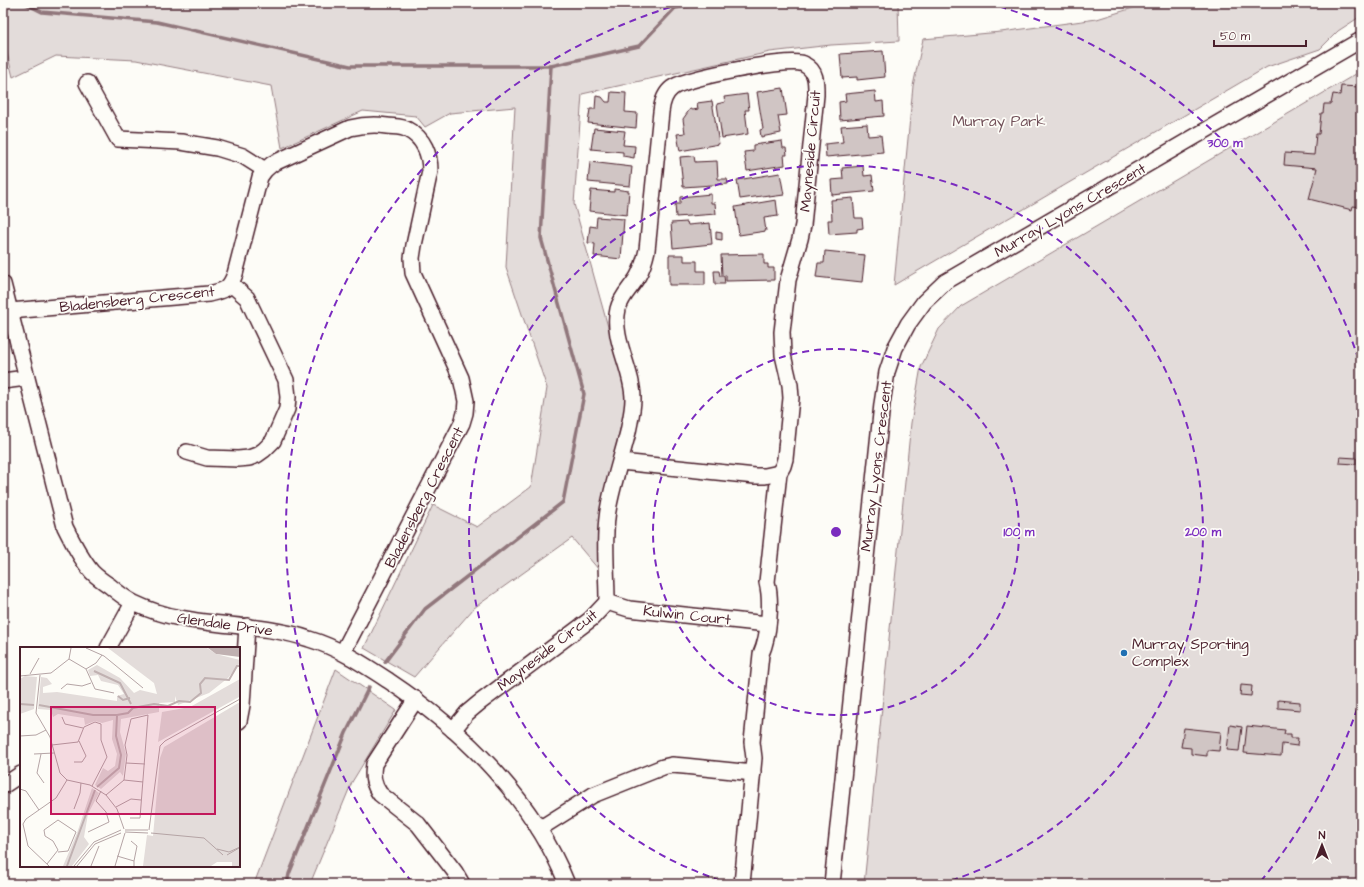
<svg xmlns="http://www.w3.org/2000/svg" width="1364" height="887" font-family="'Architects Daughter',sans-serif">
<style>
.green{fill:#e3dcda;stroke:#967e82}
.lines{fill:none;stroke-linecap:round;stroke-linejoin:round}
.stream{stroke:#91777b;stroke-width:3.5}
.building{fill:#d0c5c4;stroke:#4a1f2b}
.minor-casing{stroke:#4a1f2b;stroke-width:18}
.minor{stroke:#fdfcf7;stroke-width:15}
.ring{fill:none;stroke:#7b2cbf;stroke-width:2;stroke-dasharray:7 5}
.poi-dot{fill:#1f6fb2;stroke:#fdfcf7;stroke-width:1.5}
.labels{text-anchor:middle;stroke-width:3.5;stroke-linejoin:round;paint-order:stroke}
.park-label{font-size:15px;fill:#704e57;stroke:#fdfcf7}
.street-label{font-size:15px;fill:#4a1f2b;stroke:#fdfcf7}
.poi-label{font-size:15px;fill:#4a1f2b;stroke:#fdfcf7;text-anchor:start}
.inset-river{fill:none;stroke:#c0b1b1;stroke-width:2}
.inset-road{fill:none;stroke:#b5a4a5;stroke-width:1}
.view{fill:#c2185b;fill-opacity:0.15;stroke:#c2185b;stroke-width:2}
.inset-edge{fill:none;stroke:#4a1f2b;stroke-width:2}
.centre{fill:#7b2cbf;stroke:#fdfcf7;stroke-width:2}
.ring-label{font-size:12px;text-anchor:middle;font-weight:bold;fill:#7b2cbf;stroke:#fdfcf7;stroke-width:3.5;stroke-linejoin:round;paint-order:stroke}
</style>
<rect width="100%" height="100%" fill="#fdfcf7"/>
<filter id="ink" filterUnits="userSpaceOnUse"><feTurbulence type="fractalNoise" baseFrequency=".025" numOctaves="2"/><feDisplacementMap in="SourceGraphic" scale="8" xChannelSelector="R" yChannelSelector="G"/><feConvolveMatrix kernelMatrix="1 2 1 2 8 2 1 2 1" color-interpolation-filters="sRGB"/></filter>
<g filter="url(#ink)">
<g class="green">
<path d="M3,3H898L899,41L831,45L770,52L582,94L574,204L626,392L623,432L599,570L572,538L474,608L414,677L364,648L433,505L477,527L531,487L547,388L506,267L515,107L450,113L425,127L416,116L363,111L282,148L271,86L136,60L56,56L13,77L3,37Z"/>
<path d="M1149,3H1361V16L1338,31L1320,49L1267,67L894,285L913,86L923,39L1001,32L1097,19Z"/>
<path d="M1361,71V884H864L911,423L921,367L939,329L961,306Z"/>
<path d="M336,669L396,710L352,782L310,884H254Z"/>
</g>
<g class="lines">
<g class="stream">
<path d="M24,3L42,12L157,22L350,66H551L639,46L675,8L703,3"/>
<path d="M385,662L425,609L563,502L584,394L541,238L551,66"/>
<path d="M287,884L289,874L346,733L369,687"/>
</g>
</g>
<g class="building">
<path d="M883,51L885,77L857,80V77L842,78L840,54Z"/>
<path d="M1360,80L1361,207L1353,206L1352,210L1309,199L1317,168L1284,165L1285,153L1314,155L1316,134H1319L1321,113H1323L1324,104H1331L1333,94L1340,95L1341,86L1360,87Z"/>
<path d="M783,88L787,115L778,116L781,133L761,137L760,130L763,129L757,92Z"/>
<path d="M875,91L876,102L883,101L884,116L840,120L839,102L846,101L845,94Z"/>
<path d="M611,92L626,93L625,112L637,113L636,128L588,123L590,109H595L596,96L602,97L606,102H610Z"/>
<path d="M747,94L749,110H745L748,134L722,138L717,104L725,102L724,97Z"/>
<path d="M712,101L719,144L680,151L677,134L685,133L683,119L690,109L693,110L698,109L697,103Z"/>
<path d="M867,124L868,136L881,135L883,152L826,157L825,144L843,142L841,126Z"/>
<path d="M594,128L625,131L623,145L635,146L634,158L623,156V152L591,149Z"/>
<path d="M782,141L783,148H786L787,155H784L785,165L747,171L744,152L753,151V145Z"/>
<path d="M694,156L695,162L717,161L718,179H727L728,184L683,187L680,157Z"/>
<path d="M590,162L632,167L630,186L588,182Z"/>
<path d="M863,166L864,176L872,175L874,191L832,195L831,180L843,179L842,168Z"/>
<path d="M780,173L784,195L769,197V195L740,199L737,180Z"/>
<path d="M614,189L629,191L627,215L589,211L591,190L614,192Z"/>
<path d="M711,194V203H715L716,214L676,217L675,204H680V197Z"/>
<path d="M853,198L855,218H862L863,228L857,229V232L829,234L828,220H832L831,200Z"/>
<path d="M776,200L778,216L764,218L766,231L739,235L735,207Z"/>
<path d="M597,217L624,219L621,259L594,256L595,244L588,243L590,226L596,227Z"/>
<path d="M687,222L688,225L710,223L712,244L673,248L671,223Z"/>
<path d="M716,232L722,233V240L716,239Z"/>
<path d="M825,251L865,255L862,282L816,277L818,263H824Z"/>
<path d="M764,254V264H768V268H774V280L726,281V275L722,276L721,255Z"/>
<path d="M669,255H684V261H697V271H705V285H669Z"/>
<path d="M714,271H719L720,276H724L725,284H715Z"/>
<path d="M1340,457L1356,458V464L1339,463Z"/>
<path d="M1241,685L1252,686L1251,696L1240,695Z"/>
<path d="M1278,700L1300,702V710L1278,708Z"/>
<path d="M1230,725L1242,727L1239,751L1227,750Z"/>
<path d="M1247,726L1285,730L1284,734H1291V738H1298L1297,746L1282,744L1281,756L1244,753Z"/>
<path d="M1184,728L1221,732L1219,751L1207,750V756L1191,754V748L1181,747Z"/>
</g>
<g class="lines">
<defs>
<g id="minor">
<path d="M87,83L118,139L181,142L217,148L243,156L265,170"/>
<path d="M3,284L65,527C73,543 81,559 92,572C97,577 104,582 110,586C117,592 126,599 134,603C189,630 252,620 309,639C339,648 363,664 389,681C464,731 533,799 567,884"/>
<path d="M10,311L209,294C225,290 229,290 235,274L260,177L265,170L272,164L350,128C363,125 373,124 387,126C393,127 402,126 408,130C424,138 430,155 430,171L414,245L412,258L413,273L461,378L466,401L465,413L462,423L343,652"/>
<path d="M3,381L26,378"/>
<path d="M187,452L207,458L238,459L249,458L257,455L264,450L273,441L287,409L288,397L286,380L247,298L231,284"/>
<path d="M621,462L755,476H765L779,473"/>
<path d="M607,602L629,609L767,624"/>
<path d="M108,648L133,603"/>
<path d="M416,699L374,764C372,776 373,784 380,794L418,824L455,872L462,884"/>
<path d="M239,721L242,705L247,626"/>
<path d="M453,730L467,713L479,703L591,619L607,602C607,572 603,534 609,505C614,480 622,456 628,432C630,421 633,410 633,399C633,369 611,339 618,309C621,296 632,287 638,276C643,267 645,259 647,250L661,112C662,103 664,94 672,88C684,78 784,59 800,63C802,63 804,64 805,65C817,71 816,84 816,95L803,225L800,239L788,280L782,332L783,355L790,385L791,398L785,459L783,466L779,473L767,582C772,602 769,636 761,654L752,742L754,758L742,884"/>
<path d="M3,786L21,774"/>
<path d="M539,829L593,795L663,767L672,765L684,766L753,773"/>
<path d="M832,884L882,404L887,372L895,348L908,324L924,302L945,282L1361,40"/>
</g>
</defs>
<use href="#minor" class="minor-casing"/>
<use href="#minor" class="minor"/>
</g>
</g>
<g class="ring">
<circle cx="836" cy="532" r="183"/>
<path d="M732 884A367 367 0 1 1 940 884"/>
<path d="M1361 697A550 550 0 0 1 1260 882M412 882A550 550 0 0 1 684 3M988 3A550 550 0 0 1 1361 367"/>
</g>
<circle class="poi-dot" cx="1124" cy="653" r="4"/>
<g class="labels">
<g class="park-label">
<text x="999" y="126">Murray Park</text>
</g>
<g class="street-label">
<text transform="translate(810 151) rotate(-85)" y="5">Mayneside Circuit</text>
<text transform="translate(1070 210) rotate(-30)" y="5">Murray Lyons Crescent</text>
<text transform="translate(137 299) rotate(-6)" y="5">Bladensberg Crescent</text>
<text transform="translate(876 466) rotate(-83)" y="5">Murray Lyons Crescent</text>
<text transform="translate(424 497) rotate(-63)" y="5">Bladensberg Crescent</text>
<text transform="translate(687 615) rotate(6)" y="5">Kulwin Court</text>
<text transform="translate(225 624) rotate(8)" y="5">Glendale Drive</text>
<text transform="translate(547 650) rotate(-38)" y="5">Mayneside Circuit</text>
</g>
<g class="poi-label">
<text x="1132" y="649">Murray Sporting<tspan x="1132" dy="17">Complex</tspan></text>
</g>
</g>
<g transform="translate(20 647)">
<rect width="220" height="220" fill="#fdfcf7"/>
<path d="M88,1H187L196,7L220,13V16L208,31L189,46L158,58L155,49V55L139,56V65L101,72L100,85L106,107L103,129L100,125L81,142L75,138L83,121L88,124L95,119L97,107L92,92L93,73L82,76L75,74L65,78L64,71L38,67L33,70L31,63L18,62L21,30L27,31L32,37L23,40V46L37,45L97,54V49L104,47L98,38L81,34L78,28L70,29L68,23L77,18L100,31L114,46L120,43L137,47L134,36ZM5,29L17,30L14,62L0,67V32ZM220,32L219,50L138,95L142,65L170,60ZM220,55V219H212V215H197L191,219H123L127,188L133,189L140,111L144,100ZM72,141L79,146L68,167L64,190L69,197L52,219H43L57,186Z" fill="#e3dcda"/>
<path d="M188,1H220V10L196,7Z" fill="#c0b1b1"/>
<path class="inset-river" d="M74,24L100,36L111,57M98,49L103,53L110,51M0,57L14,58M19,58L73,68H97L108,66L113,61L134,57L148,59L159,54L170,55L181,46L180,37L185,31L209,33L217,19H220M77,140L99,121L101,108L96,89L97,69M47,219L75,143"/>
<path class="inset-road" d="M66,1L84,9L123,41M49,12L66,22L75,42L94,46M66,22L76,16L82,8M10,27L19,11M20,28L16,66L30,90L40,126L47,133L70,138L86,148L97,162L104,182M0,29L31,26L49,12L51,1M41,42L47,37L62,39L71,36M42,70L45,77L63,81M0,89L16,88L26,83M32,98L58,95L64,80L75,75L81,77V93L87,110L72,139M14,107L34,106M21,107L17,126L24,136M54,115H62L66,109L59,94M106,116L125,117M104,133L123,135M0,142L6,144L19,163M86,148L104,133L107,108L105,98L111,72L128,68L120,171H110M96,160L111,152L121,153M54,162L60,146L61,136M105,183H128M129,183L140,99L145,94L220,52M68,185L89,175L86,165L76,154L81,144M105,185L128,186M131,186L184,191L203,208M111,194L117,199L114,214M197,202L209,205L220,200M207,208L219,201M97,209L114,214V219M27,217L38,203L33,194L25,189L24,183L38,173L56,185L48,204L38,205M29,219L8,199L3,177L6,172L36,151L47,133M54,219L74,195L101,183M57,219L75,197L101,186M71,219L79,199M95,219L105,186"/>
<path class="view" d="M31,60H195V167H31Z"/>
<rect width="220" height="220" class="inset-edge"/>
</g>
<circle cx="836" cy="532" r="6" class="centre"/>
<g class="ring-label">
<text x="1225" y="147">300 m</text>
<text x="1019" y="536">100 m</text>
<text x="1203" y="536">200 m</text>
</g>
<rect width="1364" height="887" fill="none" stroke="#fdfcf7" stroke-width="16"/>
<rect x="8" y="8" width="1348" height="871" fill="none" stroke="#4a1f2b" stroke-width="1.5" filter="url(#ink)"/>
<g transform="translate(1322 845)" stroke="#fdfcf7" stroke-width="3" paint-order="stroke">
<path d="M0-3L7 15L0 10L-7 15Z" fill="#4a1f2b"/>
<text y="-6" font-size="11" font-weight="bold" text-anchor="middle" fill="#4a1f2b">N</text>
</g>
<path d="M1214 40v6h92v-6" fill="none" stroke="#4a1f2b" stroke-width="2"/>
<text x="1220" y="40" font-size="12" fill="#4a1f2b" stroke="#fdfcf7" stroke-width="3" paint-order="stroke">50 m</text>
</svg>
